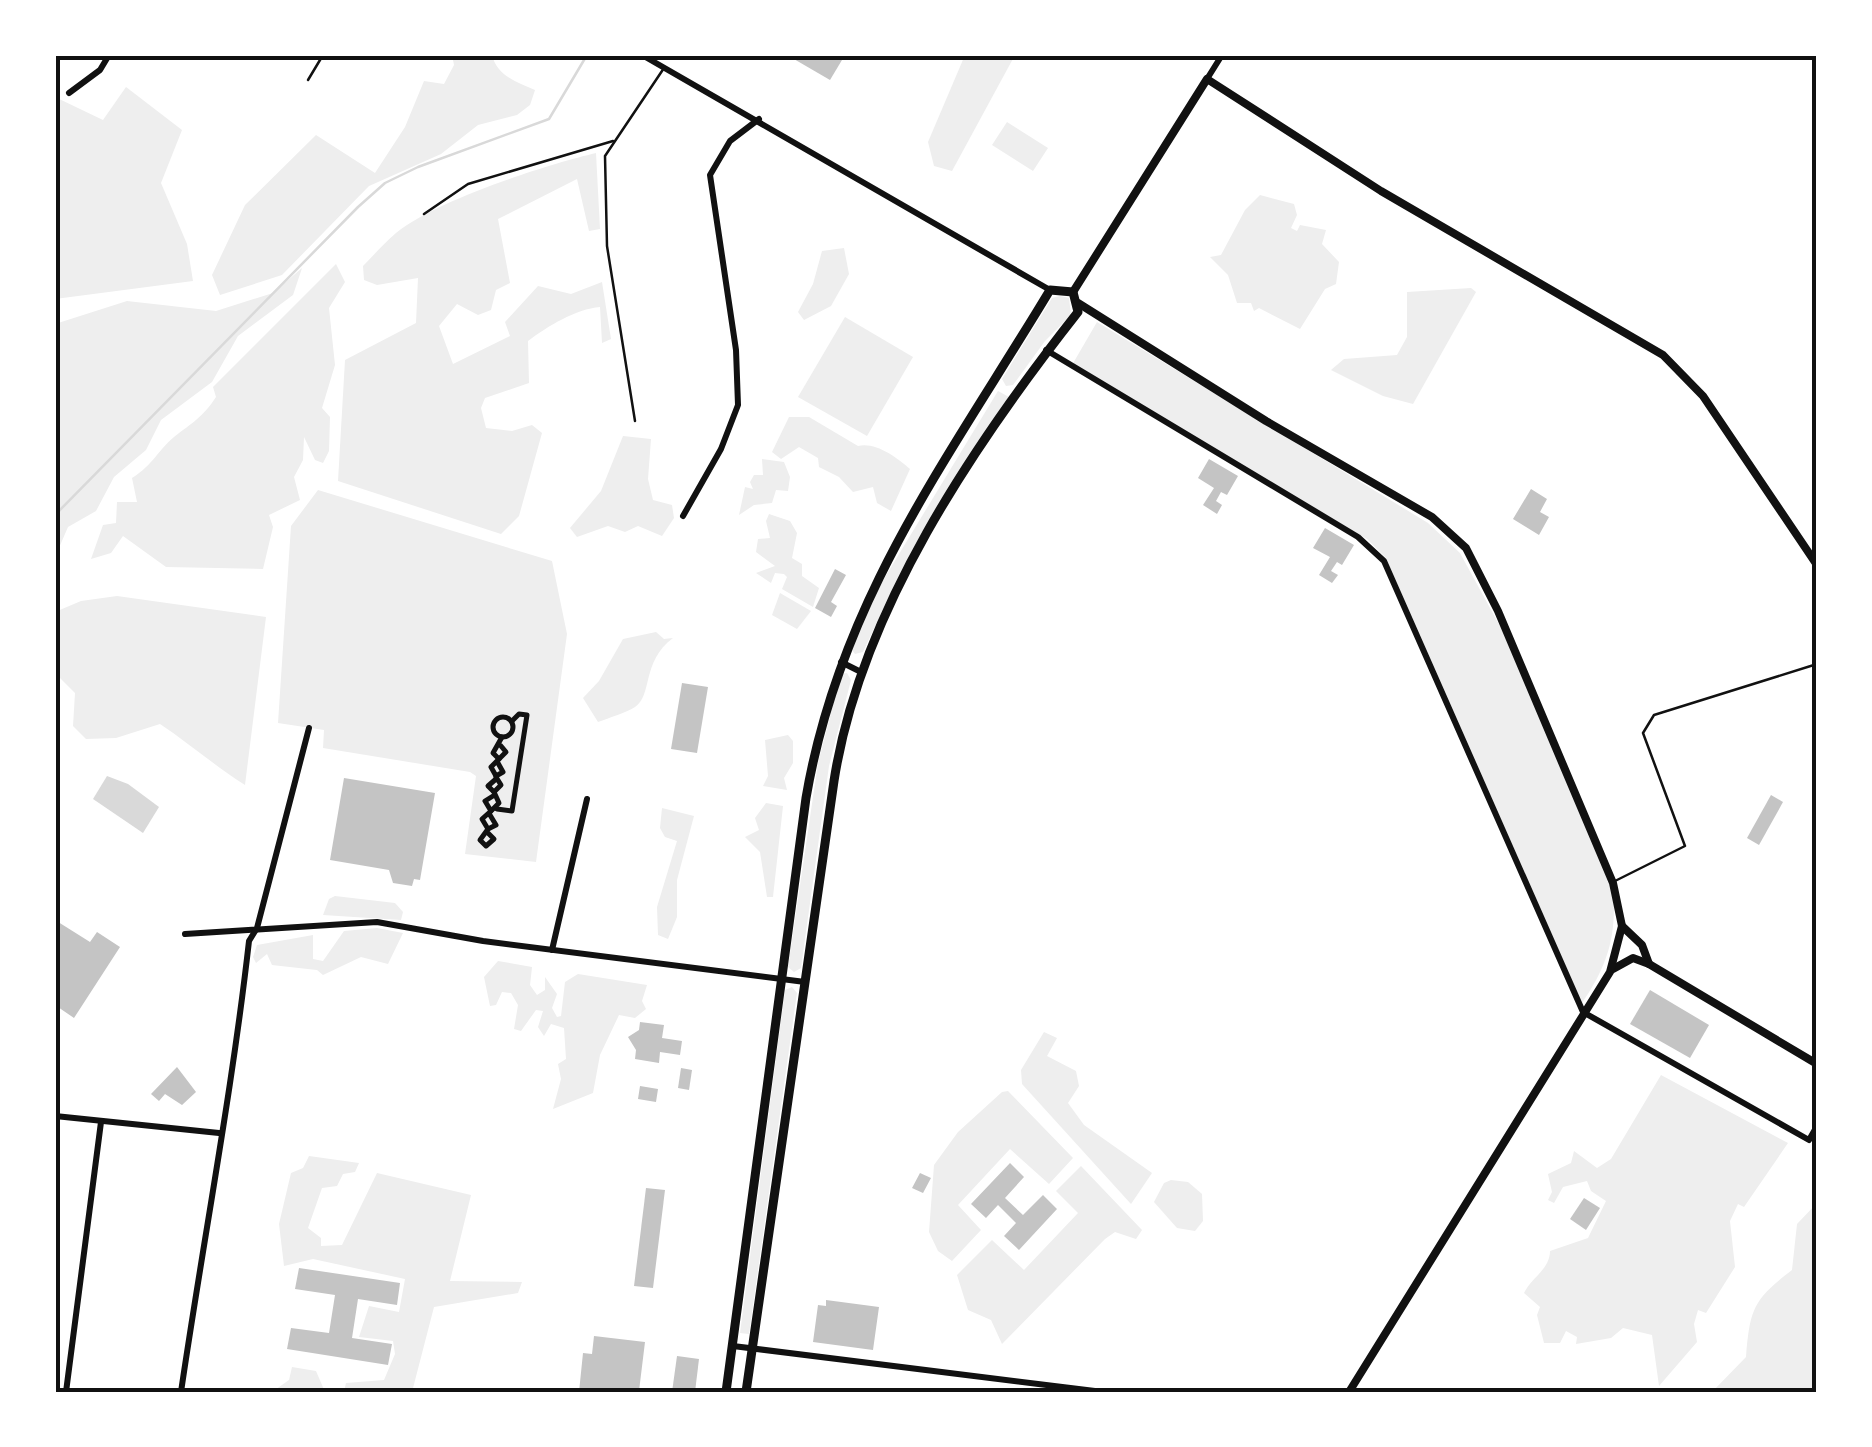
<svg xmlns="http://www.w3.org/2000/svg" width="1872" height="1447" font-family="Overpass,sans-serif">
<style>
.green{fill:#eee}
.water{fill:#d9d9d9}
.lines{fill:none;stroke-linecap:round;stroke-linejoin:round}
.stream{stroke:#d9d9d9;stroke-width:2.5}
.building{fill:#c4c4c4}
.service{stroke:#111;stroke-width:2.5}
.pedestrian{stroke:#111;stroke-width:5}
.minor{stroke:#111;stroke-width:6}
.tertiary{stroke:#111;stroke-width:8}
.secondary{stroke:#111;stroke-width:9}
.neatline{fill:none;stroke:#111;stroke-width:4}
</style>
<rect width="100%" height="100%" fill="#fff"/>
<g class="green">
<path d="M452,55H492C497,76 517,82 535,90L530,105L517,115L478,125L441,154L369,186L282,275L220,295L212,275L245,205L316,135L375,173L405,127L424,81L444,84L454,65Z"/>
<path d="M965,55H1015L952,171L934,166L928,142Z"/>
<path d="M126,87L182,130L161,183L187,244L193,281L55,299V97L103,120Z"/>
<path d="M1007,122L1048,148L1033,171L992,145Z"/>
<path d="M596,153L600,229L589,231L577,179L498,219L510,283L496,290L491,310L478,315L457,304L439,326L453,364L510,336L505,322L538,286L571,294L602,282L611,339L602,343L600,307C576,309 548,326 528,341L529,383L485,398L481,408L486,428L512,431L532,425L542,433L519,516L501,534L338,481L345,360L416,323L418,278L377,285L364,280L363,266C374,255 384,243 396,233C435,201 545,165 596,153Z"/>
<path d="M1260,195L1294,204L1297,215L1291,228L1297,231L1300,225L1326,230L1322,244L1339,262L1336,284L1325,289L1300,329L1259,308L1254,311L1251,303H1237L1228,275L1210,257L1221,255L1245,210Z"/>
<path d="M844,248L849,274L831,306L804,320L798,312L813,284L822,251Z"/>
<path d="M336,264L345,282L329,308L335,365L322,408L330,417L329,451L323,463L315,460L304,437L303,460L294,477L300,500L269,515L273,527L263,569L166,567L123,536L111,553L91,559L103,525L116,523L117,502H137L132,478C154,464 158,450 174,437C192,423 203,417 216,397L213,387Z"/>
<path d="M302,268L293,295L238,336L212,382L161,420L146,450L114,477L96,511L68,527L55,557V324L127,301L216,311L273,293Z"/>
<path d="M1471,288L1476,292L1413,404L1383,396L1331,370L1344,359L1397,355L1407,337V292Z"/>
<path d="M1060,296L1069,298L1071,315L1045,341L1013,385L1006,386L1002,379L1052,298Z"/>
<path d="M845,317L913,357L867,436L798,397Z"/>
<path d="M1097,322L1428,523L1460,553L1502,630L1613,889C1617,935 1608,965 1582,1003L1386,558L1367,539L1072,365Z"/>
<path d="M998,391L1009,397L890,594L863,652L855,654L852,650L879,587Z"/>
<path d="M789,417H809L858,446C876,442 896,457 910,469L891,511L877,503L873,487L853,492L839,477L819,467L818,458L799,447L781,459L772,452Z"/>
<path d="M623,436L651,439L648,479L653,500L672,505L674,518L662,536L638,526L625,532L608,526L577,537L570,528L601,491Z"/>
<path d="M762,459L784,462L790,477L788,491L776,490L772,503L754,505L739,515L745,487L753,489L750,482L754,475H763Z"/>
<path d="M318,490L552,561L567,634L536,862L465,854L476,776L470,772L323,748L324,730L278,723L291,526Z"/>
<path d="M769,514L790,521L797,533L792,558L802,564V576L819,588L813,607L782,589L787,577L784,574L775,573L771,583L756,573L775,566L756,552L758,539L770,538L766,521Z"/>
<path d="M780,593L811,611L797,629L772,615Z"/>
<path d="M117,596L266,617L245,785C215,766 190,744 160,724L116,738L86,739L73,726L75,693L55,673V612L81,601Z"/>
<path d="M656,632L664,639L673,638C641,662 653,695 635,707C627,712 609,718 598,722L583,698L599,681L623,639Z"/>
<path d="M847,673L851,680L829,766L801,968L794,972L788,967L818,763L841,674Z"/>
<path d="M788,735L793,741V763L784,778L787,790L763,786L768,776L765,740Z"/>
<path d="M766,803L783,806L773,897H767L760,852L745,837L759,830L755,818Z"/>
<path d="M662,808L694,816L677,880V917L668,939L658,935L657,907L677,841L665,837L660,828Z"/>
<path d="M335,896L395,903L403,912L401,920L323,915L329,899Z"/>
<path d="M377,928L403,933L388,964L361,957L323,975L317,970L272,965L267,954L256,963L253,957L257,945L313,935V959L323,961L344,931Z"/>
<path d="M498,961L532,967L530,985L537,995L545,990V977L557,994L552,1008L557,1017L561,1016L565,982L578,974L647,985L642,1001L646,1009L635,1018L619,1015L600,1055L593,1093L553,1109L561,1079L558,1064L566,1059L564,1028L551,1024L544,1036L538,1027L543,1011L536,1010L521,1031L514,1029L518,1005L511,993L502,992L496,1005L490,1006L484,977Z"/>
<path d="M792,987L797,993L749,1334L740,1333L785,990Z"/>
<path d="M1044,1032L1057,1038L1047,1056L1076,1071L1079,1086L1068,1103L1084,1125L1152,1173L1131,1204L1022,1084L1021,1070Z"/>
<path d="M1661,1075L1788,1143L1744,1207L1738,1204L1730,1221L1735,1267L1706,1313L1698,1310L1694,1324L1697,1342L1659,1386L1652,1335L1623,1328L1611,1338L1576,1344L1577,1337L1566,1331L1560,1343H1544L1537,1315L1540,1307L1524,1293C1532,1277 1550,1269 1550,1251L1588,1238L1606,1201L1591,1191L1587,1181L1563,1187L1554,1203L1548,1200L1552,1192L1548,1174L1571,1163L1574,1151L1597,1168L1611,1159Z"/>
<path d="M1008,1091L1073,1158L1049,1184L1010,1149L958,1205L981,1230L952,1261L938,1251L929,1232L934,1165L958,1132L1002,1092Z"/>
<path d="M309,1156L359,1163L355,1172L343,1174L337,1186L322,1188L308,1228L321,1238V1246L342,1245L377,1173L471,1195L450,1281L522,1282L518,1293L434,1307L412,1392H344L346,1383L384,1380L395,1354L393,1341L359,1337L369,1306L399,1312L405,1279L313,1259L284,1266L279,1224L291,1173L303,1168Z"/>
<path d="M1081,1166L1142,1230L1136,1239L1115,1232L1105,1239L1002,1344L991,1320L968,1310L957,1275L992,1240L1024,1270L1078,1213L1056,1191Z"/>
<path d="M1171,1180L1188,1182L1202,1194L1203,1221L1195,1231L1177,1228L1154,1202L1164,1183Z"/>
<path d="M1817,1203V1392H1712L1746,1357C1750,1309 1753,1300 1792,1270L1797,1224Z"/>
<path d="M292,1367L316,1371L325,1392H272L289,1380Z"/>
</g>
<path class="water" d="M107,776L128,784L159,807L143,833L93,799Z"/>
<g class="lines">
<path class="stream" d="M55,515L358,207L385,183L418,167L549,119L587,55"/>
</g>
<g class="building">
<path d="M787,55H845L830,80Z"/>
<path d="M1209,459L1238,476L1227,495L1221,492L1216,501L1222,505L1217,514L1203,505L1214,488L1198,478Z"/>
<path d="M1531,489L1547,499L1540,512L1549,517L1539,535L1513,519Z"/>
<path d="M1325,528L1354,545L1342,565L1337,562L1331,571L1338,575L1332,583L1319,575L1330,557L1313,548Z"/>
<path d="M835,569L846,575L831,602L837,606L831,617L815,608Z"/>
<path d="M682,683L708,687L697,753L671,749Z"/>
<path d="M344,778L435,793L420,880L414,879L412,886L393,883L389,870L330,860Z"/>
<path d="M1771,795L1783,802L1759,845L1747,838Z"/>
<path d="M55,920L90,942L97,932L120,947L74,1018L55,1005Z"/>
<path d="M1650,990L1709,1025L1690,1058L1630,1024Z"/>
<path d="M640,1022L664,1025L662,1038L682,1041L680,1055L660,1052L659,1063L635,1059L636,1050L628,1037L639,1030Z"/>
<path d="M177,1067L196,1092L182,1105L165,1094L159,1101L151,1094Z"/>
<path d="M681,1068L692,1070L689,1090L678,1088Z"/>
<path d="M640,1086L658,1089L656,1102L638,1099Z"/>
<path d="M1010,1163L1024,1177L1005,1198L1023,1215L1043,1195L1057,1209L1019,1250L1004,1236L1016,1223L998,1205L986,1218L971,1204Z"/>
<path d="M920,1173L931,1178L923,1193L912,1188Z"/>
<path d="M646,1188L665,1190L653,1288L634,1286Z"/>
<path d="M1584,1198L1600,1208L1586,1230L1570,1219Z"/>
<path d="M299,1268L400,1283L397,1305L358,1299L352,1338L392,1344L388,1365L287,1349L291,1328L329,1333L335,1295L295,1289Z"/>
<path d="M826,1300L879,1307L873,1350L813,1342L818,1305L826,1306Z"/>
<path d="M594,1336L645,1342L639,1391L579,1392L583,1353L592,1354Z"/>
<path d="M677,1356L699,1359L695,1392H672Z"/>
</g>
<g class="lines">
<g class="service">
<path d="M308,80L323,55"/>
<path d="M424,214L468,184L613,141"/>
<path d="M635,421L607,246L605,156L664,68"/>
<path d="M1613,882L1685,846L1643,733L1654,715L1817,664"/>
</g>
<g class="pedestrian">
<circle cx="503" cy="727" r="10"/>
<path d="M501,746L506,752L499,759L493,753L502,737"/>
<path d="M498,763L503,772L496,776L491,767L499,759"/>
<path d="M496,779L488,786L494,792L501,785L496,777"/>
<path d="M493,796L485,801L491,811L499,803L494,792"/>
<path d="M497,809L512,811L527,715L519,714L512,721"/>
<path d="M490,815L496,825L488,829L482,819L491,811"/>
<path d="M488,833L494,839L486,846L480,840L488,829"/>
</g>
<g class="minor">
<path d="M642,55L1050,290"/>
<path d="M1207,79L1222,55"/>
<path d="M69,93L100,70L109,55"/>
<path d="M1046,350L1358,537L1384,561L1583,1012L1809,1140L1817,1126"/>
<path d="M683,516L721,449L738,405L736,350L710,175L730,141L759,119"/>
<path d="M841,662L861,672"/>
<path d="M185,934L377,922L483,941L805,982"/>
<path d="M552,950L587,799"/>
<path d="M55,1116L219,1133"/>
<path d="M733,1346L1103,1392"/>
<path d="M66,1392L101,1122"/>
<path d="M181,1392C203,1242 232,1092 249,941L257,928L309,728"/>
</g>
<g class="tertiary">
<path d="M1073,292L1207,79L1381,191L1663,355L1703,396L1817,565"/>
<path d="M1078,303L1266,421L1432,517L1466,548L1498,611L1613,883L1622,926L1642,945L1649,964L1817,1064"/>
<path d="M1613,969L1633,958L1649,964"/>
<path d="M1349,1392L1610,972L1622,926"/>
</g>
<path class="secondary" d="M726,1392L806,798C840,599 949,458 1050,290L1073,292L1078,312C974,444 860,612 834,781L746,1392"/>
</g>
<rect width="1872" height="1447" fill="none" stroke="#ffffff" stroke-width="115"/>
<rect x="58" y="58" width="1756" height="1332" class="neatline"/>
</svg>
